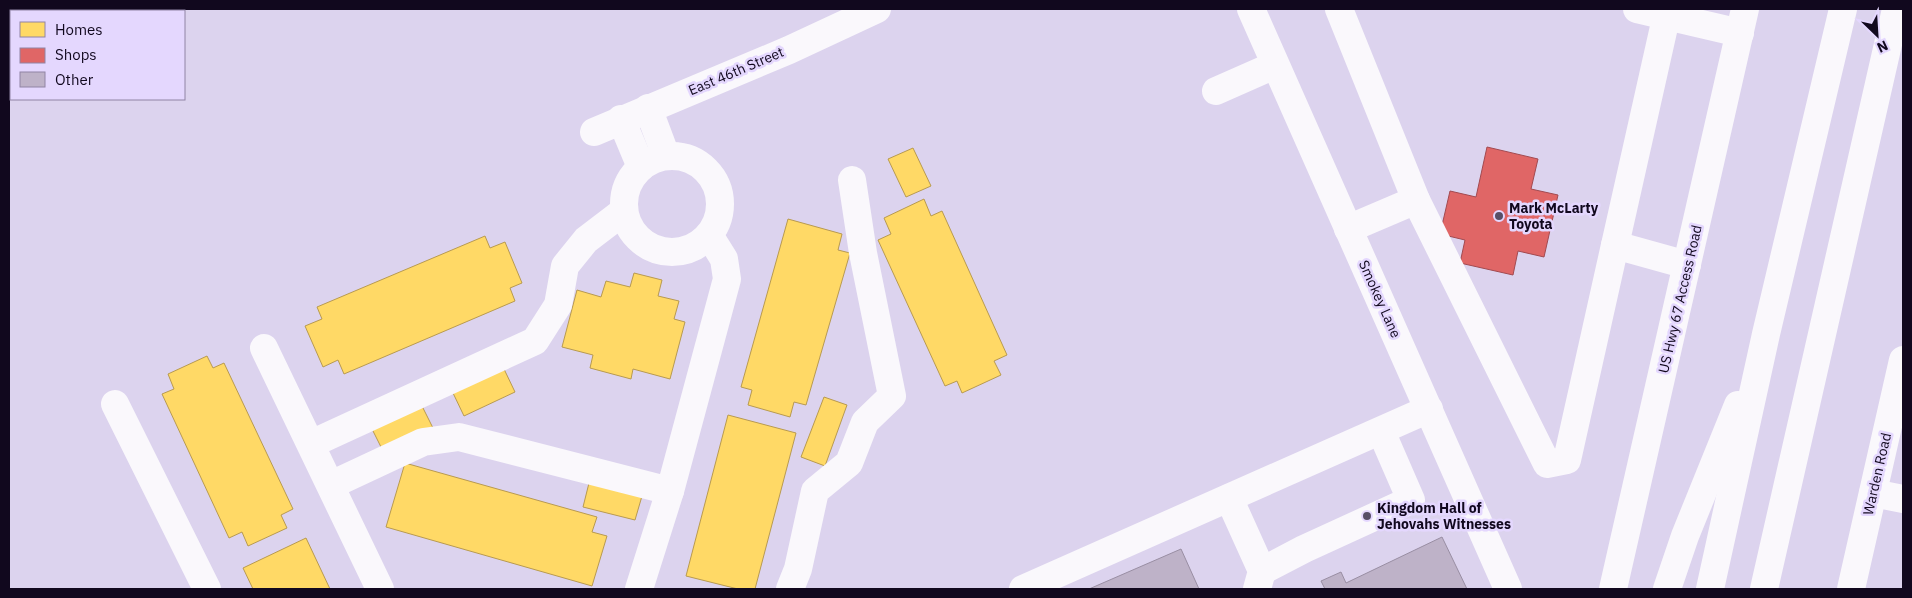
<svg xmlns="http://www.w3.org/2000/svg" width="1912" height="598" font-family="'IBM Plex Sans',sans-serif">
<style>
.homes{fill:#ffd966;stroke:#b89a50}
.shops{fill:#e06666;stroke:#a24a50}
.building{fill:#beb2c8;stroke:#998ea3}
.lines{fill:none;stroke-linecap:round;stroke-linejoin:round}
.minor{stroke:#faf8fc;stroke-width:28}
.major{stroke:#faf8fc;stroke-width:28}
.highway{stroke:#faf8fc;stroke-width:28}
.poi-dot{fill:#584f67;stroke:#e4d7fe;stroke-width:2}
.labels{text-anchor:middle;stroke-width:5;stroke-linejoin:round;paint-order:stroke}
.street-label{font-size:14px;fill:#11081e;stroke:#e4d7fe}
.poi-label{font-size:14px;font-weight:bold;fill:#11081e;stroke:#e4d7fe;text-anchor:start}
</style>
<rect width="100%" height="100%" fill="#dcd3ee"/>
<g class="homes">
<path d="M913,148L931,186L906,197L888,159Z"/>
<path d="M924,199L931,216L942,211L1007,355L994,361L1001,375L962,393L957,381L945,386L878,240L891,234L884,218Z"/>
<path d="M788,219L842,234L838,250L850,253L806,405L794,402L790,417L748,405L752,390L741,387Z"/>
<path d="M485,236L490,248L505,242L522,283L510,288L515,301L344,374L338,360L323,367L305,326L322,319L317,307Z"/>
<path d="M634,273L662,280L658,296L679,301L674,319L685,322L670,379L633,369L631,379L590,368L593,355L562,347L577,290L601,297L606,281L630,287Z"/>
<path d="M207,356L213,368L224,363L293,509L281,515L287,528L248,546L242,532L229,538L162,394L174,389L168,374Z"/>
<path d="M504,369L515,392L464,416L453,393Z"/>
<path d="M824,397L847,405L825,466L801,457Z"/>
<path d="M421,404L433,428L383,451L371,427Z"/>
<path d="M728,415L796,433L755,589H738L686,576Z"/>
<path d="M405,463L597,517L592,532L607,536L592,586L386,527Z"/>
<path d="M589,483L642,496L635,520L583,507Z"/>
<path d="M306,538L330,589H253L243,568Z"/>
</g>
<path class="shops" d="M1487,147L1538,159L1531,189L1558,195L1544,257L1518,251L1513,275L1460,263L1465,240L1440,234L1450,191L1476,197Z"/>
<g class="building">
<path d="M1442,537L1467,589H1325L1321,581L1341,572L1346,583Z"/>
<path d="M1181,549L1199,589H1089Z"/>
</g>
<g class="lines">
<g class="minor">
<path d="M1251,9L1508,589"/>
<path d="M1339,9L1416,200L1547,464L1567,460L1615,245L1687,265"/>
<path d="M1637,9L1740,33"/>
<path d="M1216,91L1275,65"/>
<path d="M648,108L666,156"/>
<path d="M621,119L641,167"/>
<path d="M594,132L789,50L877,9"/>
<circle cx="672" cy="204" r="48"/>
<path d="M1348,229L1416,200"/>
<path d="M1615,245L1668,9"/>
<path d="M264,348L380,589"/>
<path d="M115,404L207,589"/>
<path d="M311,444L535,341L558,305L565,266L586,240L624,211"/>
<path d="M331,485L423,442L459,437L670,491"/>
<path d="M1873,493L1903,499"/>
<path d="M1229,498L1262,571L1257,589"/>
<path d="M1262,571L1304,549L1411,500L1381,431"/>
<path d="M639,589L670,491L727,279L724,259L709,235"/>
<path d="M790,589L798,569L815,491L849,463L865,422L892,396L863,253L852,180"/>
<path d="M1023,589L1429,409"/>
</g>
<g class="major">
<path d="M1613,589L1745,9"/>
<path d="M1851,589L1903,360"/>
</g>
<g class="highway">
<path d="M1667,589L1685,536L1738,405"/>
<path d="M1710,589L1766,334L1843,9"/>
<path d="M1764,589L1896,9"/>
</g>
</g>
<g class="poi-dot">
<circle cx="1499" cy="216" r="5"/>
<circle cx="1367" cy="516" r="5"/>
</g>
<g class="labels">
<g class="street-label">
<text transform="translate(736 71) rotate(-23)" y="5">East 46th Street</text>
<text transform="translate(1380 299) rotate(66)" y="5">Smokey Lane</text>
<text transform="translate(1680 299) rotate(-77)" y="5">US Hwy 67 Access Road</text>
<text transform="translate(1877 474) rotate(-77)" y="5">Warden Road</text>
</g>
<g class="poi-label">
<text x="1509" y="213">Mark McLarty<tspan x="1509" dy="16">Toyota</tspan></text>
<text x="1377" y="513">Kingdom Hall of<tspan x="1377" dy="16">Jehovahs Witnesses</tspan></text>
</g>
</g>
<rect width="1912" height="598" fill="none" stroke="#11081e" stroke-width="20"/>
<rect x="10" y="10" width="175" height="90" fill="#e4d7fe" stroke="#9084a4"/>
<rect x="20" y="22" width="25" height="15" fill="#ffd966" stroke="#9084a4"/>
<text x="55" y="35" font-size="15" fill="#11081e">Homes</text>
<rect x="20" y="48" width="25" height="15" fill="#e06666" stroke="#9084a4"/>
<text x="55" y="60" font-size="15" fill="#11081e">Shops</text>
<rect x="20" y="72" width="25" height="15" fill="#beb2c8" stroke="#9084a4"/>
<text x="55" y="85" font-size="15" fill="#11081e">Other</text>
<g transform="translate(1877 35) rotate(155)" stroke="#e4d7fe" stroke-width="4" paint-order="stroke">
<path d="M0-4L9 19L0 12L-9 19Z" fill="#11081e"/>
<text y="-8" font-size="14" font-weight="bold" text-anchor="middle" fill="#11081e">N</text>
</g>
</svg>
